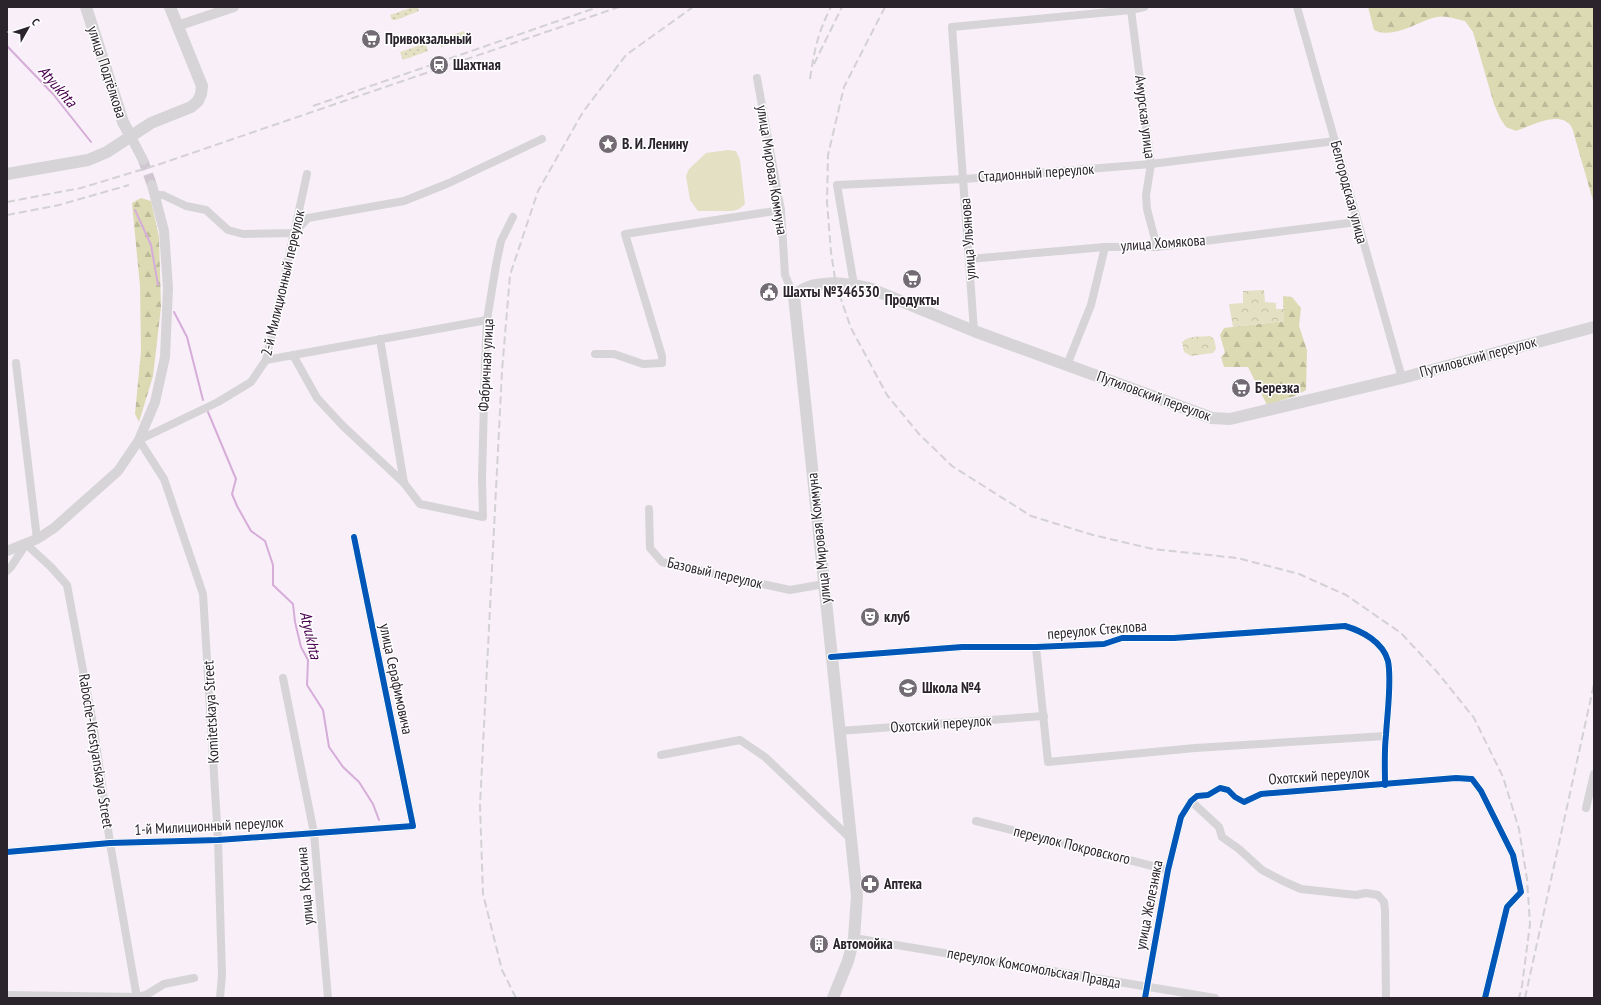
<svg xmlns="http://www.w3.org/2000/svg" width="1601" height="1005" font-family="'PT Sans Narrow',sans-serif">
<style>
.grass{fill:url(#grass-dots)}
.forest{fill:url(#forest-firs)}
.park{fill:url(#park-crowns)}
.pitch{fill:#e3e0c4}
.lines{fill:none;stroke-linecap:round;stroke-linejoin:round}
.stream{stroke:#d6acd9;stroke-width:2}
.tertiary-tunnel{stroke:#cfc6d0;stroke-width:10;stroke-dasharray:10 5;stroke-linecap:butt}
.minor{stroke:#d6d4d6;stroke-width:8}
.tertiary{stroke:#d6d4d6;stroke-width:10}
.secondary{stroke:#d6d4d6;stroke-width:12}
.rail{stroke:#d3d1d4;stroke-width:2;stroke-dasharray:8 4;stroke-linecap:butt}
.cycleway-casing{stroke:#fff;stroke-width:8}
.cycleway{stroke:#0057b8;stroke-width:6}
.labels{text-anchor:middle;stroke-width:3;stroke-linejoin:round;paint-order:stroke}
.poi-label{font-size:15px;font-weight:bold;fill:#2c242d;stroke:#fff;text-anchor:start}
.street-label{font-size:15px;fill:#2c242d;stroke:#fff}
.water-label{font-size:16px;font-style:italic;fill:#48014e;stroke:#fff}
</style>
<defs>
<pattern id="grass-dots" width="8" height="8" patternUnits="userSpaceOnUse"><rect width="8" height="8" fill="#e3e0c4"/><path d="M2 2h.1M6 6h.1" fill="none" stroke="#c3c0a9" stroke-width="1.8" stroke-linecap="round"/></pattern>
<pattern id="forest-firs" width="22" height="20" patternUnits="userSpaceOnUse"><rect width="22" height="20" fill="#dbdab2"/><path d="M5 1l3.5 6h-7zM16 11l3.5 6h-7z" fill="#bcbb99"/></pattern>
<pattern id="park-crowns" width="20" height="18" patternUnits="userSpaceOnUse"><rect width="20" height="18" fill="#e3e0c4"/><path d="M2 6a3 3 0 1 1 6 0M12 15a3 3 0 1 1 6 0" fill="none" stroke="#c3c0a9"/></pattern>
</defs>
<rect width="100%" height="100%" fill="#f8eff9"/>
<g class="grass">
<path d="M413,7H417L419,11L396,20H392L390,15Z"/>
<path d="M464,31L467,39L441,47L438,40Z"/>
<path d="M426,43L428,51L403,60L400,52Z"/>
</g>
<g class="forest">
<path d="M1368,7H1594V204L1575,138C1574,133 1572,125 1567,122C1554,113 1528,127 1516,131L1506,127L1500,118L1494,104L1473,32L1465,21C1456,19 1446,15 1437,17C1417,21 1394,40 1374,30Z"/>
<path d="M141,198L151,201L159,237L161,307L153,376L139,422L135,414L141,351L140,286L132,203Z"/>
<path d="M1283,296L1292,297L1301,308L1299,326L1307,350L1306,390L1295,396L1267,405L1248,367H1224L1221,357L1225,353L1220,335L1224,328L1284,321Z"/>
</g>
<g class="park">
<path d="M1264,290L1265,302L1276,303V309H1284V321L1233,327L1229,304L1243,303V291Z"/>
<path d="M1210,336C1215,338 1215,343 1216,349L1213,353L1191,356L1184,352L1182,342C1189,335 1201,337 1210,336Z"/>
</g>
<path class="pitch" d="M728,150L736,151L740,160L745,204L739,209L733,211H698L690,200L686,176L689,169L706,153Z"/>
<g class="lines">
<g class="stream">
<path d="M7,46L53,94L91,142"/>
<path d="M135,210L151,245L158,285"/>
<path d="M174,312L187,337L203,400"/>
<path d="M208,412L236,479L232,494L237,506L251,531L265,541L273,565V585L293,604L295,622L301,647L308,660L307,685L323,710L329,747L343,767L359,782L373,804L379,820"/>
</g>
<path class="tertiary-tunnel" d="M143,160L152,185"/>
<g class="minor">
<path d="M1297,7L1402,378"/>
<path d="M1131,10L1151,164L1146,195L1147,209L1157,247"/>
<path d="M757,78L781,210L785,275L794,296"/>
<path d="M155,195H163L186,206L206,210L228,230L243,234L294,233L308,218L404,201L449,183L542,139"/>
<path d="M969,259L1105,247H1157L1357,222"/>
<path d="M854,285L837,185L964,179L1151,164L1335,141"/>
<path d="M974,331L952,27L1131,10L1144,7"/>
<path d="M380,339L404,483"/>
<path d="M595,354H614L643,364L662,363V356L625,234L781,210"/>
<path d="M293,355L317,398L343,426L404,483L420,504L483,517L482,478L485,363L487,320L496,265L501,241L513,217"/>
<path d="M266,360L487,320"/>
<path d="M16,363L37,539"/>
<path d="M1067,365L1091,305L1105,247"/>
<path d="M649,509L650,548L662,562L790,590L824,584"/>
<path d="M7,571L11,567L26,544L51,567L67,585L94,729L110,843L137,998"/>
<path d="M1036,647L1048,762L1195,748L1385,736"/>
<path d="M831,657L962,647H1036L1104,644L1122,638H1174L1345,626C1362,631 1383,642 1388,661C1392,681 1387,715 1386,735C1384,752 1385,768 1385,785"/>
<path d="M283,678L314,833L328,998"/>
<path d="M839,731L1044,716"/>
<path d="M661,755L740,740L765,757L850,838"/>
<path d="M1191,801L1219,827L1222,837L1239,849L1262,870L1285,882L1301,889L1356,895L1366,893L1378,895L1384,902L1385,910L1386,998"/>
<path d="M1586,808L1594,774"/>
<path d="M976,821L1168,870"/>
<path d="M7,852L110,843L218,840L413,826L354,537"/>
<path d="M854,938L1215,998"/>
<path d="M7,995L137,997L146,995L164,984L194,978"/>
<path d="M220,998L222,975L218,840L203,594L164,479L139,440L218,402L251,382L266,360L307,174"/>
<path d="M1145,998L1168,870L1181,817L1191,801L1197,796L1208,795L1220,788L1228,790L1235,797L1244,802L1261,794L1456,778L1472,779L1481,791L1513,855L1521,892L1507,907L1485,998"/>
</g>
<g class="tertiary">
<path d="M177,26L234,7"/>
<path d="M131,137L143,160"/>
<path d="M7,551L37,539L54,528L118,471L139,440L155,402L165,357L168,288L164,231L152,185"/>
</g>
<g class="secondary">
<path d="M86,7L123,122L131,137"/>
<path d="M7,174L88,160L107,152L151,123L191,107L198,101L201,94L202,86L170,7"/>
<path d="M833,998L848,961L854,938L857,896L794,296C812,278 845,283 869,288L974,331L1212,418L1230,419L1402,378L1594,327"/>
</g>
<g class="rail">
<path d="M885,7L844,87L828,155L827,202L831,252L836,285L851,328L887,395L919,434L952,466L1031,516L1093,535L1153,549L1237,558L1299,574L1346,595L1401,633L1438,673L1474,718L1503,777L1519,829L1527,879L1530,924L1522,986L1519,998"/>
<path d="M814,64L842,7"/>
<path d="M810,79C814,51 818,32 831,7"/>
<path d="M313,106L598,7"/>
<path d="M7,202L81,188L160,164L619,7"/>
<path d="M7,215L59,205L129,185"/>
<path d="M516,998L502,970L483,894L480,805L502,371L510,275L538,191L583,112L626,55L693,7"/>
<path d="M1525,998L1594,684"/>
</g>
<defs>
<g id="cycleway">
<path d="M831,657L962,647H1036L1104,644L1122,638H1174L1345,626C1362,631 1383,642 1388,661C1392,681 1387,715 1386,735C1384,752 1385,768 1385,785"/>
<path d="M7,852L110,843L218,840L413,826L354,537"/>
<path d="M1145,998L1168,870L1181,817L1191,801L1197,796L1208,795L1220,788L1228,790L1235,797L1244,802L1261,794L1456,778L1472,779L1481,791L1513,855L1521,892L1507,907L1485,998"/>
</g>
</defs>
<use href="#cycleway" class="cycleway-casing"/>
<use href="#cycleway" class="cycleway"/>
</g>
<defs>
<symbol id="supermarket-disc" viewBox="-11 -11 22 22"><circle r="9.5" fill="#736b74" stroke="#fff"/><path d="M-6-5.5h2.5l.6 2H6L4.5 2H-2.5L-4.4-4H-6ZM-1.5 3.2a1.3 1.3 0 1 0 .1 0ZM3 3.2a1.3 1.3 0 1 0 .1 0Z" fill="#fff"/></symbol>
<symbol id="station-disc" viewBox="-11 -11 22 22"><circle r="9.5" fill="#736b74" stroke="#fff"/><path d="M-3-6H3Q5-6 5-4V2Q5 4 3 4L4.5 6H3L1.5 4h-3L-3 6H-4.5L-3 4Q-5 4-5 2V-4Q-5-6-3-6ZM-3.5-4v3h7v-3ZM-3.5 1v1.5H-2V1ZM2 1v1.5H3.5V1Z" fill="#fff"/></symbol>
<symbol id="sight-disc" viewBox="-11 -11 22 22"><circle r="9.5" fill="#736b74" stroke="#fff"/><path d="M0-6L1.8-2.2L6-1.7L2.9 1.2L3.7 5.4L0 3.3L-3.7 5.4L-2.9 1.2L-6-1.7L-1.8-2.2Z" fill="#fff"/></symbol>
<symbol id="civic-disc" viewBox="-11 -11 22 22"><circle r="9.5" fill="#736b74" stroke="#fff"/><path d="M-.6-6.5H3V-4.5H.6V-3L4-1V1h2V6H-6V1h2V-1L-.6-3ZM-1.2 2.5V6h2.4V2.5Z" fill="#fff"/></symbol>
<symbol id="theatre-disc" viewBox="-11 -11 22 22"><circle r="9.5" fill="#736b74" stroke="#fff"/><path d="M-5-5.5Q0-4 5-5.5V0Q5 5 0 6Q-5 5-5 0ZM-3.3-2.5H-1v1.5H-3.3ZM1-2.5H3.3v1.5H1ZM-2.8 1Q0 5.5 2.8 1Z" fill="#fff"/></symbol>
<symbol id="school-disc" viewBox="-11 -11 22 22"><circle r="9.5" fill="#736b74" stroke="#fff"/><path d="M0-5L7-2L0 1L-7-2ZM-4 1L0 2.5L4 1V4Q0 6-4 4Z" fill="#fff"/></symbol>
<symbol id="pharmacy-disc" viewBox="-11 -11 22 22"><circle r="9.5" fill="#736b74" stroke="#fff"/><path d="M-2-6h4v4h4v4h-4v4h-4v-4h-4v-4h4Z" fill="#fff"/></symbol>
<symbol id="building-disc" viewBox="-11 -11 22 22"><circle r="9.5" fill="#736b74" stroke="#fff"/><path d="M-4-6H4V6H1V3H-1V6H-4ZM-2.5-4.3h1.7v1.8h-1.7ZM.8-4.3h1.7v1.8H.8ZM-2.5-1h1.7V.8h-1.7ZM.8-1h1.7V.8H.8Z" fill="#fff"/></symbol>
</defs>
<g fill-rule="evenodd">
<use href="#supermarket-disc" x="360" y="28" width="22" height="22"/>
<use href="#station-disc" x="428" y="54" width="22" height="22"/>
<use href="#sight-disc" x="597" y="133" width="22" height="22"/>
<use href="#supermarket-disc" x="901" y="268" width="22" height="22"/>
<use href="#civic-disc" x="758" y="281" width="22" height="22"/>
<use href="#supermarket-disc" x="1230" y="377" width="22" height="22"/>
<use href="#theatre-disc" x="859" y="606" width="22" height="22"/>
<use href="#school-disc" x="897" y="677" width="22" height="22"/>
<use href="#pharmacy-disc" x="859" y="873" width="22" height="22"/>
<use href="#building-disc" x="808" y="933" width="22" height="22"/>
</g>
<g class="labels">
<g class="poi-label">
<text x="385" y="44">Привокзальный</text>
<text x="453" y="70">Шахтная</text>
<text x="622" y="149">В. И. Ленину</text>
<text x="783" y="297">Шахты №346530</text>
<text x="912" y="305" text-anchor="middle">Продукты</text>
<text x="1255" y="393">Березка</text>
<text x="884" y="622">клуб</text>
<text x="922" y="693">Школа №4</text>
<text x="884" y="889">Аптека</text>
<text x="833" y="949">Автомойка</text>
</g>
<g class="street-label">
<text transform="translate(107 72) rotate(72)" y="5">улица Подтёлкова</text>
<text transform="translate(1145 117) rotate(83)" y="5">Амурская улица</text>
<text transform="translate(772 170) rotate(81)" y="5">улица Мировая Коммуна</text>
<text transform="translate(1036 173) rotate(-4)" y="5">Стадионный переулок</text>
<text transform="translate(1349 192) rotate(75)" y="5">Белгородская улица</text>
<text transform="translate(968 239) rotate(-94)" y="5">улица Ульянова</text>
<text transform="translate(1163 243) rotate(-4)" y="5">улица Хомякова</text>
<text transform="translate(283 283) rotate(-77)" y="5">2-й Милиционный переулок</text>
<text transform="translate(1478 357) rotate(-15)" y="5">Путиловский переулок</text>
<text transform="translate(486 365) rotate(-87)" y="5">Фабричная улица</text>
<text transform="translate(1154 396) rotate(20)" y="5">Путиловский переулок</text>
<text transform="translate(819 538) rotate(-96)" y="5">улица Мировая Коммуна</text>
<text transform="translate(715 573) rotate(13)" y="5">Базовый переулок</text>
<text transform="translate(1097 630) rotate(-5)" y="5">переулок Стеклова</text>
<text transform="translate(396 679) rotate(78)" y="5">улица Серафимовича</text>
<text transform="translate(211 712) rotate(-93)" y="5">Komitetskaya Street</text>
<text transform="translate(941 724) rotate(-4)" y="5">Охотский переулок</text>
<text transform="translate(96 751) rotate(81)" y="5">Raboche-Krestyanskaya Street</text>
<text transform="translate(1319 776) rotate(-4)" y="5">Охотский переулок</text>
<text transform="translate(209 826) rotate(-3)" y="5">1-й Милиционный переулок</text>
<text transform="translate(1072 845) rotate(14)" y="5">переулок Покровского</text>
<text transform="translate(305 886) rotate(-95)" y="5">улица Красина</text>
<text transform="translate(1149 905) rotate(-79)" y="5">улица Железняка</text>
<text transform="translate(1034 968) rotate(10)" y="5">переулок Комсомольская Правда</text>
</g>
<g class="water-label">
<text transform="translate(58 86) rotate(49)" y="6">Atyukhta</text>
<text transform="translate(311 635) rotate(77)" y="6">Atyukhta</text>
</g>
</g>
<rect width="1601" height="1005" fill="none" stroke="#2c242d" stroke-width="16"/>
<g transform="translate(28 28) rotate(51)" stroke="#ffffff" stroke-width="3" paint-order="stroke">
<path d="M0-3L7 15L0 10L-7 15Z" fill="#2c242d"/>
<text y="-6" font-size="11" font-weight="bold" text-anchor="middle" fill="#2c242d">С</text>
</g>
</svg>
